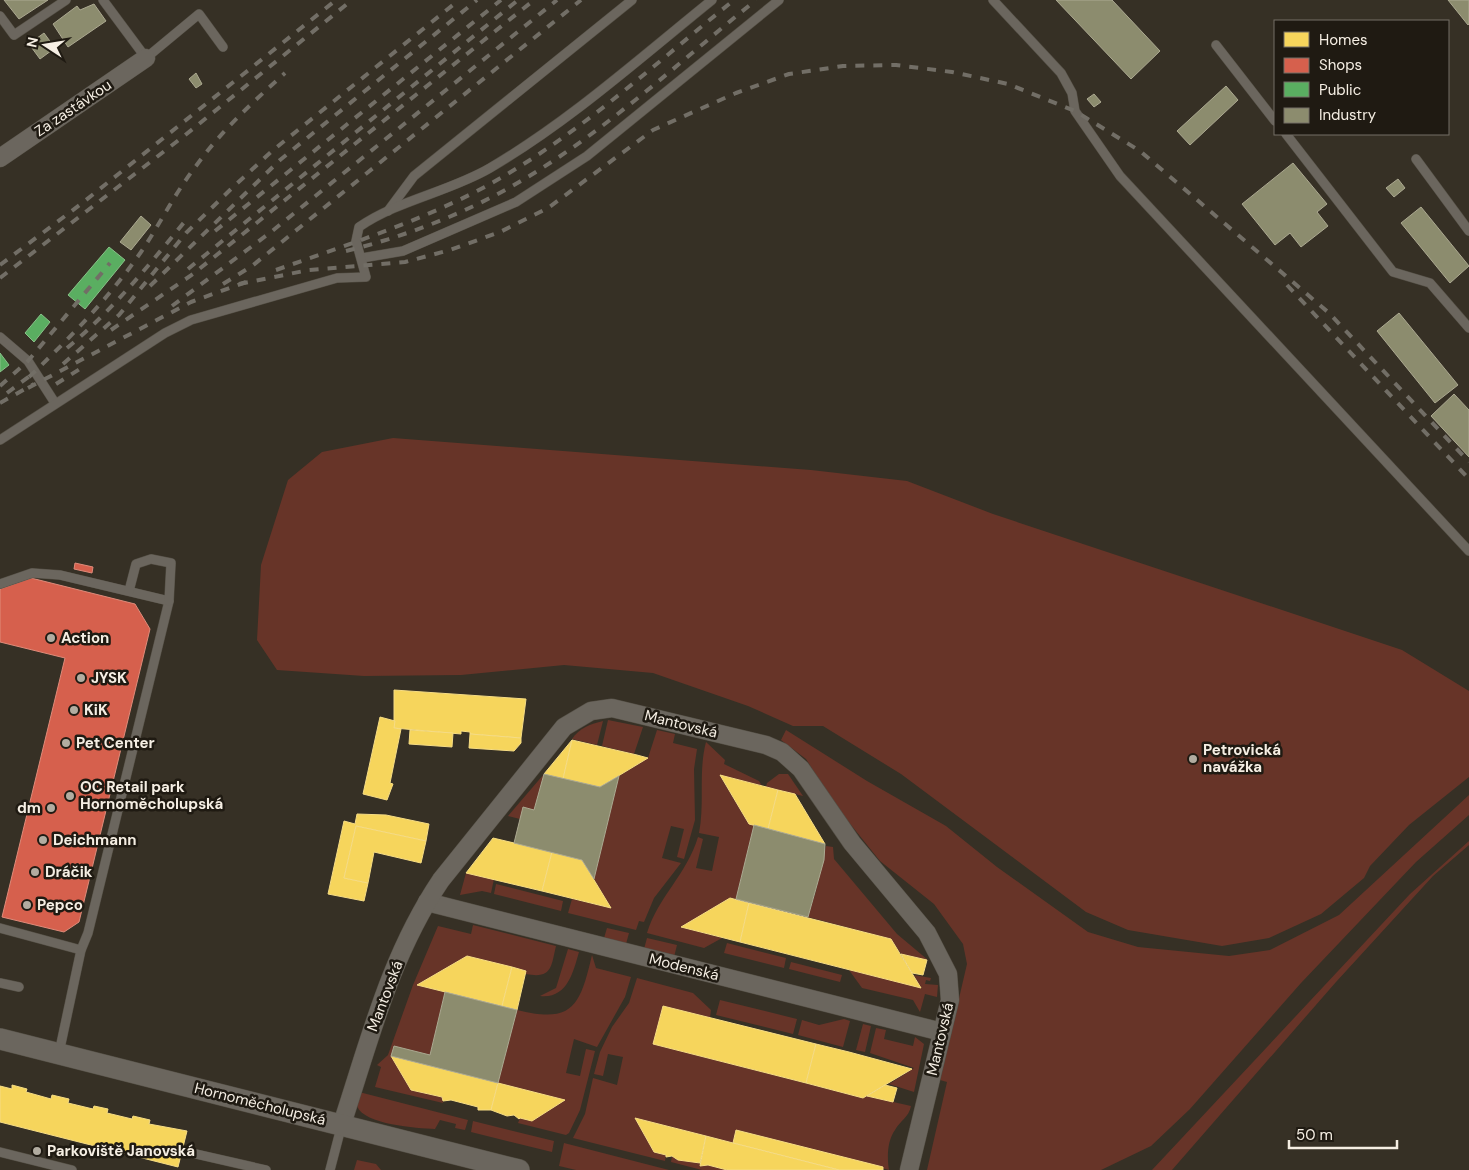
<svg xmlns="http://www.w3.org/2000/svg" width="1469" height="1170" font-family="'DM Sans',sans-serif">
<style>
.green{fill:#673428}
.homes{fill:#f6d55c;stroke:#f6dc84}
.shops{fill:#d6604d;stroke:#df8b7a}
.public{fill:#5aae61;stroke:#88c188}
.industry{fill:#8c8c6e;stroke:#aca991}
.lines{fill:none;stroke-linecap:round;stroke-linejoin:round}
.service-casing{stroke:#544f45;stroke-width:10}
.minor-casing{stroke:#544f45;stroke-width:19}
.tertiary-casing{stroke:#544f45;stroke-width:22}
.service{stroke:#6b665e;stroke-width:9}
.minor{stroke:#6b665e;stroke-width:18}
.tertiary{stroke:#6b665e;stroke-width:21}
.rail{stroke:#726e66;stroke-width:4;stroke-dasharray:9 9;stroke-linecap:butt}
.poi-dot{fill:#b2aca0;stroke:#1f1a12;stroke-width:2}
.labels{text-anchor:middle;stroke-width:5;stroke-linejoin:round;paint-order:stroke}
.street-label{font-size:15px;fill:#f5eee3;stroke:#1f1a12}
.poi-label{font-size:15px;font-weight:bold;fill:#f5eee3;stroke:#1f1a12;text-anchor:start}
</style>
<rect width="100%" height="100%" fill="#363025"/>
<g class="green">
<path d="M393,438L811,470L907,481L993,514L1402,650L1469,691V777L1409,825L1370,866L1364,878L1321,914L1269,938L1222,946L1128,930L1086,912L901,774L823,726H793L748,706L653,673L564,665L461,675L364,676L277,670L257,640L261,565L288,480L322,452Z"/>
<path d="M608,720L643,727L634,754L602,746Z"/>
<path d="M603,721L597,745L572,739C579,728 591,724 603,721Z"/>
<path d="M657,730L675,734L673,743L697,749L694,769L695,820L684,859L677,857L684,829L671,826L662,858L681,863L654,898L644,922L639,921L636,930L568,913L572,899L611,908L594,879L619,776L648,758Z"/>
<path d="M786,730L867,781L946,826L997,867L1088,932L1138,947L1229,956L1270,950L1339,915L1469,795V815L1416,862L1301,983L1190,1109L1151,1146L1101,1170H927L947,1082L940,1080L967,964L963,944L934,904L880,861L835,805L806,759L781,740Z"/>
<path d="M706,742L725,760L724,764L759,781L762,786L720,776L749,824L754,825L736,899L730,898L682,927L722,938L704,948L647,933C658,897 687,874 698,837L703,839L696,868L712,871L719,837L699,833C705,802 698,773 706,742Z"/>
<path d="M544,774L534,810L520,819L508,816Z"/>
<path d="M779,774H788L803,796L766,787L767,783Z"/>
<path d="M1469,841V845L1433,876L1336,982L1172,1170H1152L1410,894Z"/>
<path d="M826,846L833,847L834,859L897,934L928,960L901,954L891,939L808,917L816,891Z"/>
<path d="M466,873L494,879L491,893L482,891L460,895Z"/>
<path d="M496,884L563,901L561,911L494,894Z"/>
<path d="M473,925L556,946C551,967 552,979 526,974V971L467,956L418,985L445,992L430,1055L394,1046L391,1056L411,1090L442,1097L443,1103L375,1087L381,1067L377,1065L388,1055L413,985L438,926L471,934Z"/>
<path d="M607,928L629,933L626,944L604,938Z"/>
<path d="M647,938L677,945L674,957L644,949Z"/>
<path d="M727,943L786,958L784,968L724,953Z"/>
<path d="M568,949L579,952C573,973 567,999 540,996L556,988Z"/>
<path d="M592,955L596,968L631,977L625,997L597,1047L574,1039L566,1073L580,1076L586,1049L595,1051L580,1110L569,1133L566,1135L518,1123L520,1118L564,1100L498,1083L517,1010C573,1024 580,1006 592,955Z"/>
<path d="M791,962L842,975L840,982L789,969Z"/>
<path d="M849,970L920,987L914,975L931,978L930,981L926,980L925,984L938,985L937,997L925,994L920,1012L913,1000L862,988Z"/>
<path d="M637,978L693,993L711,1010L710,1018L663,1006L654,1044L863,1098L867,1096L911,1106C909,1117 900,1121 895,1130C887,1141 887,1158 889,1170L737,1130L733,1143L635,1118L654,1152L666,1155L665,1161L573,1138L585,1114L593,1078L617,1085L623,1057L608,1054L603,1076L594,1074L600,1052L612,1027L629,1003Z"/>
<path d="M720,1000L797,1019L793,1034L716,1015Z"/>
<path d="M844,1019L850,1021L843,1047L798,1035L802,1020L819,1025Z"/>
<path d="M863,1024L871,1026L865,1052L856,1050Z"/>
<path d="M876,1028L886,1030L884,1039L913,1046L915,1037L924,1044L914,1092L889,1084L914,1068L870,1053Z"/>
<path d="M359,1092L468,1120L465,1130L455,1128L456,1124L440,1120L435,1129C417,1128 364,1125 357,1106Z"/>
<path d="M473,1121L554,1141L552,1152L471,1132Z"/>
<path d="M564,1143L669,1170H576L559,1166Z"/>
<path d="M672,1156L700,1163V1166L708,1165L727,1170H702L671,1162Z"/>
<path d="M357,1160L376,1164L381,1170H354Z"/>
</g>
<g class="homes">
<path d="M394,690L526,699L521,738L470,734V732L461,731V734L394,728Z"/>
<path d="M380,717L395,721L394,728L401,729L390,783L393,784L387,800L363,794Z"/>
<path d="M410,730L453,733L452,747L409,744Z"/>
<path d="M470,734L521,738V743L514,751L469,748Z"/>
<path d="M572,740L563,779L544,774Z"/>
<path d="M572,740L637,755L648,758L600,787L563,779Z"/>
<path d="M720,775L778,790L768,829L749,824Z"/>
<path d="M778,790L795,794L825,844L768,829Z"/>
<path d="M357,814L386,815L429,824L426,841L356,826L344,878L368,883L364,901L328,894L344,821L355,824Z"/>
<path d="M356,826L426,841L421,863L374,852L368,883L344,878Z"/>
<path d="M493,838L552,852L542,891L466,873Z"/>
<path d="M552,852L582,860L611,908L542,891Z"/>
<path d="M730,898L749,903L740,942L681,927Z"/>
<path d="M749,903L891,939L921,988L740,942Z"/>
<path d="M901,954L927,960L923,975L912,973Z"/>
<path d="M467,956L512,967L502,1006L417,985Z"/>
<path d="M512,967L526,971L517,1010L502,1006Z"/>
<path d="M663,1006L816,1044L806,1083L653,1044Z"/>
<path d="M816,1044L849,1052L912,1069L863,1098L806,1083Z"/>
<path d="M391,1056L498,1083L491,1110H478V1107L451,1100L443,1101L442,1097L411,1090Z"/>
<path d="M498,1083L565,1100L532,1121L520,1118L519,1119L514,1115L507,1116L491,1110Z"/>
<path d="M12,1085L27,1089L26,1092L51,1099L52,1095L69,1099L68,1103L93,1109L94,1106L108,1109L107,1113L132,1119L133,1116L150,1120L149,1124L187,1131L178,1167L0,1122V1086L12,1089Z"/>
<path d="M885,1085L897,1088L893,1102L867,1096Z"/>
<path d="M635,1118L706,1136L700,1163L678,1160L672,1156L666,1157V1155L654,1152Z"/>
<path d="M736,1130L883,1167V1170H839L733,1143Z"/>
<path d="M706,1136L733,1143L839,1170H727L708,1165L700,1166Z"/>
</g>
<g class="shops">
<path d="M75,563L93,567L92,573L74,569Z"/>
<path d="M31,578L135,604L150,629L79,922L64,932L2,917L65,658L0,642V589Z"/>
</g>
<g class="public">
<path d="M109,247L125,260L85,309L68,295Z"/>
<path d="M41,314L50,322L34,342L25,333Z"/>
<path d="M0,353L9,365L0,372Z"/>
</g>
<g class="industry">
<path d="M4,0H48L19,19Z"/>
<path d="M1056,0H1112L1160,51L1131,79Z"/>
<path d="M1448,0H1469V24L1468,25Z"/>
<path d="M94,4L106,21L68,47L53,24L77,6L80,10Z"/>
<path d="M44,33L55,48L40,59L29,44Z"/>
<path d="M196,73L202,84L196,88L189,79Z"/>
<path d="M1226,86L1238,100L1190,145L1177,131Z"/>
<path d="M1094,94L1101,102L1094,107L1087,99Z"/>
<path d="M1293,163L1327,204L1317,212L1328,226L1301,247L1290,233L1275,245L1242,204Z"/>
<path d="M1398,179L1405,188L1394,197L1386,188Z"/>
<path d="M1421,207L1469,266L1450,283L1401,223Z"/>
<path d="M141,216L151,225L131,250L120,242Z"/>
<path d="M1399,313L1458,385L1435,403L1377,331Z"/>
<path d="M1454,394L1469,410V457L1431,416Z"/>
<path d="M544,774L600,787L619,776L594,879L582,860L514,843L523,807L534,810Z"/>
<path d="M754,825L825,844L824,860L808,917L736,899Z"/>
<path d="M445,992L517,1010L498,1083L391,1056L394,1046L430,1055Z"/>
</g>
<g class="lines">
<defs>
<g id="service">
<path d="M103,0L146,58L199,14L223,47"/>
<path d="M993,0L1061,73L1072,93L1075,111L1120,176L1469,551"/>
<path d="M0,16L14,35L66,0"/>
<path d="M1216,45L1275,121"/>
<path d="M1286,134L1393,272L1430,283L1469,328"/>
<path d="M1416,159L1469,231"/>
<path d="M388,211L414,176L632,0"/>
<path d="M362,258L403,251L516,202L587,156L779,0"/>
<path d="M0,337L28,361L55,403"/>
<path d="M0,440L165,333L191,320L337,278L366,277L356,241L359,227C398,200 449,192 490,168C570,121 640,58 712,0"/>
<path d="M0,584L32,573L60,575L169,601L88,933L81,950L59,1053"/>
<path d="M129,591L136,564L151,559L171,563L169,601"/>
<path d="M0,928L81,950"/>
<path d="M0,983L19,987"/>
<path d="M0,1152L72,1170"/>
<path d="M196,1154L266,1170"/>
<path d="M330,1170L342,1124"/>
</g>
<g id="minor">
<path d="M0,158L146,58"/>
<path d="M427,902L942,1032"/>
<path d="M342,1124C370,1039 390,956 441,880L564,727L591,711L612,708L766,745L782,752L801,769L852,843L927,933L948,974L950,1000L909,1170"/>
</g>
<path id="tertiary" d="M0,1039L519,1170"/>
</defs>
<use href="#service" class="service-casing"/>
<use href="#minor" class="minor-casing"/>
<use href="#tertiary" class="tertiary-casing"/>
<use href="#service" class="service"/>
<use href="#minor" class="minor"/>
<use href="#tertiary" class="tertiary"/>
<g class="rail">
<path d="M215,231L501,0"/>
<path d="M346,251C411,235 474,210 531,175C611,126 683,59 756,0"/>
<path d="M0,265L81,204L336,0"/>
<path d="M188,269L518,0"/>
<path d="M276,270C343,246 413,224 477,191C571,142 651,67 734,0"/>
<path d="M0,278L184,136L352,0"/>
<path d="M223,284L252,266L581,0"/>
<path d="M239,284L309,270L405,262L450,250L500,232L548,208L653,130L736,93L789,74L843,66L896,65L952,72L1008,84L1075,111L1140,151L1329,313L1469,462"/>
<path d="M1287,285L1469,479"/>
<path d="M150,286L280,160L477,0"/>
<path d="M172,306L271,232L557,0"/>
<path d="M111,330L193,274L534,0"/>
<path d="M67,348C112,311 149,265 186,220"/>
<path d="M63,364L119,315L186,233L230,190L272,151L459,0"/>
<path d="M29,377C69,339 109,298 141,252C160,224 175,193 196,166C221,131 253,102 285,73"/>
<path d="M56,384L83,367"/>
<path d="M0,386L28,361L110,263"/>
<path d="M28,388L191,302L246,282"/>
<path d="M7,393L35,372"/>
<path d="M0,403L34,384"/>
</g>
</g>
<g class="poi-dot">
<circle cx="51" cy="638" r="5"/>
<circle cx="81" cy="678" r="5"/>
<circle cx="74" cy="710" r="5"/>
<circle cx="66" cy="743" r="5"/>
<circle cx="1193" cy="759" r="5"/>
<circle cx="70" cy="796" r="5"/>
<circle cx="51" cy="808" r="5"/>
<circle cx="43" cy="840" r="5"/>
<circle cx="35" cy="872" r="5"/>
<circle cx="27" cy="905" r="5"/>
<circle cx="37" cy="1151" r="5"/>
</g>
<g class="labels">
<g class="street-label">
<text transform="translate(73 108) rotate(-34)" y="5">Za zastávkou</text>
<text transform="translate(681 724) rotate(14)" y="5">Mantovská</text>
<text transform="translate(684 967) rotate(14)" y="5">Modenská</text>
<text transform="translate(385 996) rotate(-69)" y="5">Mantovská</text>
<text transform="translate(940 1039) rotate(-77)" y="5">Mantovská</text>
<text transform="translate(260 1104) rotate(14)" y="5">Hornoměcholupská</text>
</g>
<g class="poi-label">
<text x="61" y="643">Action</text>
<text x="91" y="683">JYSK</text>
<text x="84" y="715">KiK</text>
<text x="76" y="748">Pet Center</text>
<text x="1203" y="755">Petrovická<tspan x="1203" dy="17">navážka</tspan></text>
<text x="80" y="792">OC Retail park<tspan x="80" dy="17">Hornoměcholupská</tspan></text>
<text x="41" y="813" text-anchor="end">dm</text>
<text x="53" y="845">Deichmann</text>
<text x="45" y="877">Dráčik</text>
<text x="37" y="910">Pepco</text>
<text x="47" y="1156">Parkoviště Janovská</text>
</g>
</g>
<rect x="1274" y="20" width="175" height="115" fill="#1f1a12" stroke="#756f66"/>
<rect x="1284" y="32" width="25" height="15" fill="#f6d55c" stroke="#756f66"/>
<text x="1319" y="45" font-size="15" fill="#f5eee3">Homes</text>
<rect x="1284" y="58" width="25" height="15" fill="#d6604d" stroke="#756f66"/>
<text x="1319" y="70" font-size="15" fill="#f5eee3">Shops</text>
<rect x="1284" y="82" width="25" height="15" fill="#5aae61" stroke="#756f66"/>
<text x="1319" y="95" font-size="15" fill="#f5eee3">Public</text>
<rect x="1284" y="108" width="25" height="15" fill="#8c8c6e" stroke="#756f66"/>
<text x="1319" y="120" font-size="15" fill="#f5eee3">Industry</text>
<g transform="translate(45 45) rotate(282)" stroke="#1f1a12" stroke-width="4" paint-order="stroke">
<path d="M0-4L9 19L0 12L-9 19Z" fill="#f5eee3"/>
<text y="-8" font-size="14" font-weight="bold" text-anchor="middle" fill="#f5eee3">N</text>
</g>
<path d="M1289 1140v8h108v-8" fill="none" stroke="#f5eee3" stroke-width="2.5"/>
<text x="1296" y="1140" font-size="15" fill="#f5eee3" stroke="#1f1a12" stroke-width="4" paint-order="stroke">50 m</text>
</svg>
